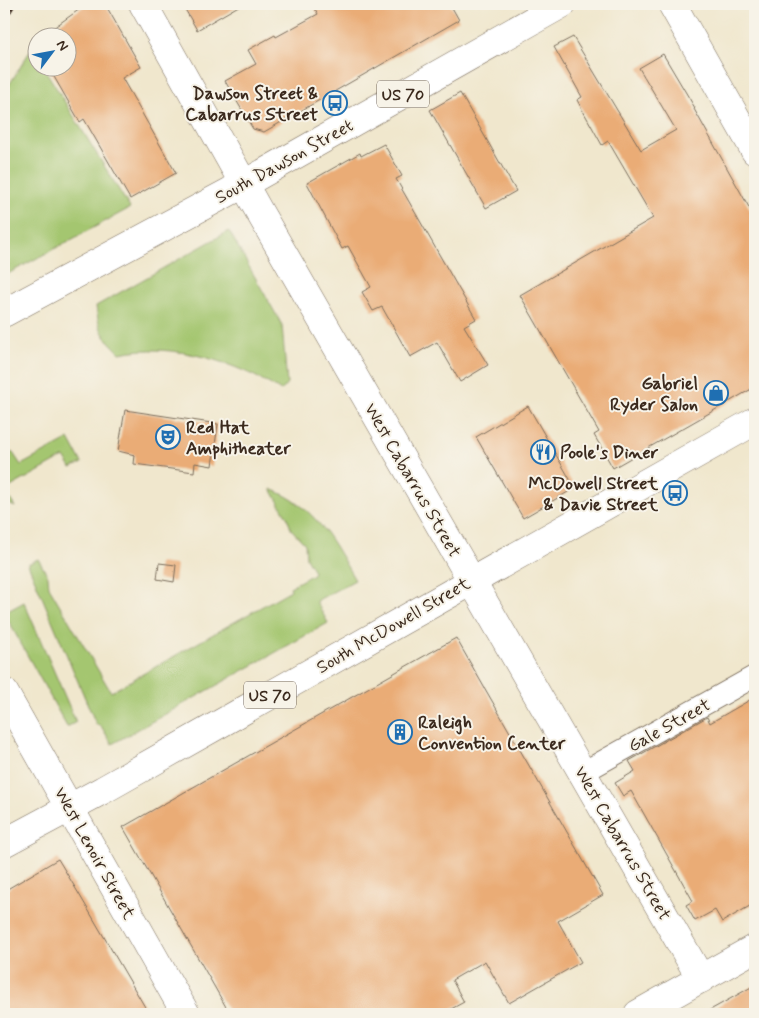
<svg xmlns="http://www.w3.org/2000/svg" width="759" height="1018" font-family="Mynerve,sans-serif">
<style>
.green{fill:#a4c66f;stroke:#707846}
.building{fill:#eaac76}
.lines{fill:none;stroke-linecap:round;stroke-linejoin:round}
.street-casing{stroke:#7a6c5b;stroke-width:23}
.secondary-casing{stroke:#7a6c5b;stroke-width:29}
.primary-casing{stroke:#7a6c5b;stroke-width:29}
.street{stroke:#fff;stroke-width:21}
.secondary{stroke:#fff;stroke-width:28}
.primary{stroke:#fff;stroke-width:28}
.rail-casing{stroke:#3b2a1e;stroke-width:5.5}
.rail{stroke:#f7f3e8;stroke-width:4;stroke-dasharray:11;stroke-linecap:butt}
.labels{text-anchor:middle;stroke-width:4;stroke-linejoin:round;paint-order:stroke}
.shield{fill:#f7f3e8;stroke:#73665b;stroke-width:1}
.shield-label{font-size:16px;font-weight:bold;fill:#3b2a1e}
.poi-label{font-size:18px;font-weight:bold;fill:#3b2a1e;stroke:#f7f3e8;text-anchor:end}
.street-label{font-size:18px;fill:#3b2a1e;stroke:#f7f3e8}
</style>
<rect width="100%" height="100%" fill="#f7f3e8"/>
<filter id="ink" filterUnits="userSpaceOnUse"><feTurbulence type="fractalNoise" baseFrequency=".02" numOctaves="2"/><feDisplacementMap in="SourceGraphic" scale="10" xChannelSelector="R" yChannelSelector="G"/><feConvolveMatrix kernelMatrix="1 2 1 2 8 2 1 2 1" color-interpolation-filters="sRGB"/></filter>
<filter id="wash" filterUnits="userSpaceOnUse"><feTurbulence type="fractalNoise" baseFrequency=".0096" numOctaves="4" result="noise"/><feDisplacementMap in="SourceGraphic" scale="20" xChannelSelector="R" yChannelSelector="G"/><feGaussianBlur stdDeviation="1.12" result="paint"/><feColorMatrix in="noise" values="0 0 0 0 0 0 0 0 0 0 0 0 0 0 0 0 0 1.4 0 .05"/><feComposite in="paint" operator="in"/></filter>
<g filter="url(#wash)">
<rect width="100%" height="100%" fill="#f0e7cd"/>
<g class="green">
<path d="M32,48L37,57L38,68H44L130,208L4,276V93Z"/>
<path d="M229,231L282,325L287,384L281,391C237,362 173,342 120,353C102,335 99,331 96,306Z"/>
<path d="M69,439L82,463L71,468L64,457L5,490L15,507L4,502V450L13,453L21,465Z"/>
<path d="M271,489C316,506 332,541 355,580L316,601L328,623L112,744L101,726L96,724L28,564L38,559L48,576L49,587L111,692L291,590L290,587L313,574L314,571L306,558L305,544L291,529L287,517Z"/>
<path d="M24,602L76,722L67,727L4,613Z"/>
</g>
<g id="blocks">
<g class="building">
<path d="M87,4H105L141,67L122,78L176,173L130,199L84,119L80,122L49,68H68V38H39Z"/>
<path d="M182,4H242L197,30Z"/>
<path d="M312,4H450L459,20L264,132L253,129L225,81L256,64L248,50L275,35L276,37L318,14Z"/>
<path d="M573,37L641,150L676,130L639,68L663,54L695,108L694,109L755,218V387L613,468L594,435L599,432L520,295L653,218L608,141L602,145L577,100L582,97L554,47Z"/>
<path d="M460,93L516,191L486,208L430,110Z"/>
<path d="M384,144L402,176L396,179L476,319L464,326L488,365L460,382L437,342L410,357L382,307L373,311L362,292L371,287L348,246L342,249L307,183L360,153L361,156Z"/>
<path d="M528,406L575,488L523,518L476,437Z"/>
<path d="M125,410L218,424L212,466L195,463L194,472L134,464L135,455L118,451Z"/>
<path d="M159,563L176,565L174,582L157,579Z"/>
<path d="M456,638L603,895L558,921L581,962L509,1003L485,961L452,980L464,1002L442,1014H230L123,827Z"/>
<path d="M755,697V903L722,922L715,910L695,921L686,905L693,901L631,791L623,796L615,783L635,771L629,761L707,717L710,723Z"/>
<path d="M58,859L79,894L149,1014H4V891Z"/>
<path d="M755,985V1014H703Z"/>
</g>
</g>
</g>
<g filter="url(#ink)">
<use href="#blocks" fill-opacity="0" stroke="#7a6c5b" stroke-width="1"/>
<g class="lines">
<defs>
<path id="street" d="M582,773L755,676"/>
<g id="secondary">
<path d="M143,4L260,213L701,979"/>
<path d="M672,4L755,151"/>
<path d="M4,692L186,1014"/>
<path d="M638,1014L755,948"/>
</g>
<g id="primary">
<path d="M4,313L244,184L562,4"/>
<path d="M4,843L103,790L755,421"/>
</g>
</defs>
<use href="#street" class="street-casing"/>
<use href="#secondary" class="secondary-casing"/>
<use href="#primary" class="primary-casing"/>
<use href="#street" class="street"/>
<use href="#secondary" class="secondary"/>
<use href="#primary" class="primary"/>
<defs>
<path id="rail" d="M4,19L13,4"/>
</defs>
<use href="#rail" class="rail-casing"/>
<use href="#rail" class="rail"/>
</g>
</g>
<defs>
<symbol id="bus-ring" viewBox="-11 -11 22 22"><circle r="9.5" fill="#f7f3e8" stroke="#1f6fb2" stroke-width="1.5"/><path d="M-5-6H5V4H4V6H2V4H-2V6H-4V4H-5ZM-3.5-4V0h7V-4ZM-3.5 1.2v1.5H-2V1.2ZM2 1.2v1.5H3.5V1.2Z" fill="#1f6fb2"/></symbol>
<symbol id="shop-ring" viewBox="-11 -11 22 22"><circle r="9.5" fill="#f7f3e8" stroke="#1f6fb2" stroke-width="1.5"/><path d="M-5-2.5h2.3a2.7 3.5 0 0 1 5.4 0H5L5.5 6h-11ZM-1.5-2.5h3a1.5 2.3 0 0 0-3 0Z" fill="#1f6fb2"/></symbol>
<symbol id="theatre-ring" viewBox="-11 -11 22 22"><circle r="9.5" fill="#f7f3e8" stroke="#1f6fb2" stroke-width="1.5"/><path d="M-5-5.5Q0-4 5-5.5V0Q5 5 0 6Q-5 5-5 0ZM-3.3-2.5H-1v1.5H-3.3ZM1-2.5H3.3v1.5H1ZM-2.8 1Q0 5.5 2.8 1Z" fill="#1f6fb2"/></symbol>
<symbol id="restaurant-ring" viewBox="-11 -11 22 22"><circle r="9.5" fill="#f7f3e8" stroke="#1f6fb2" stroke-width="1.5"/><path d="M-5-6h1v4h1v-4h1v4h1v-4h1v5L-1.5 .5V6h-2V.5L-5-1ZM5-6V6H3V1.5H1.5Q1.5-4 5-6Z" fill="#1f6fb2"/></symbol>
<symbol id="building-ring" viewBox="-11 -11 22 22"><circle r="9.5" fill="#f7f3e8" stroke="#1f6fb2" stroke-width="1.5"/><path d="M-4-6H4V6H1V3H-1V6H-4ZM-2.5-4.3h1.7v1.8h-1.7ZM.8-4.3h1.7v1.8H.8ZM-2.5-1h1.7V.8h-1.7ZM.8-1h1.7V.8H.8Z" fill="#1f6fb2"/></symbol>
</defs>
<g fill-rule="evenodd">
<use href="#bus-ring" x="321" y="89" width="28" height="28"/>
<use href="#shop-ring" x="702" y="379" width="28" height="28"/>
<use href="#theatre-ring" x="154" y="423" width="28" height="28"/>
<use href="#restaurant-ring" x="529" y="438" width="28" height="28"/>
<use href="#bus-ring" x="661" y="479" width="28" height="28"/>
<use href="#building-ring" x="386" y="718" width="28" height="28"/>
</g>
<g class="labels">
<g class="shield">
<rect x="377" y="80.5" width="52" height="27" rx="4"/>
<rect x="244" y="681.5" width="52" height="27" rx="4"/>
</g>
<g class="shield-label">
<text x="403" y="100">US 70</text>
<text x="270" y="701">US 70</text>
</g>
<g class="poi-label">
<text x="318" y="99">Dawson Street &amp;<tspan x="318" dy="21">Cabarrus Street</tspan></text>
<text x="698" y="389">Gabriel<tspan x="698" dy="21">Ryder Salon</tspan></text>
<text x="186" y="433" text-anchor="start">Red Hat<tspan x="186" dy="21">Amphitheater</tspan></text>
<text x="560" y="458" text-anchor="start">Poole's Diner</text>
<text x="658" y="489">McDowell Street<tspan x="658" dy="21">&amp; Davie Street</tspan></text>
<text x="418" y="728" text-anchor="start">Raleigh<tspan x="418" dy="21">Convention Center</tspan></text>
</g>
<g class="street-label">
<text transform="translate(284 161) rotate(-29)" y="6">South Dawson Street</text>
<text transform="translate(413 480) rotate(60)" y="6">West Cabarrus Street</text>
<text transform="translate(393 625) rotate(-30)" y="6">South McDowell Street</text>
<text transform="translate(669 725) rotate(-29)" y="6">Gale Street</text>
<text transform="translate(623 843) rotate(60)" y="6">West Cabarrus Street</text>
<text transform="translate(95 853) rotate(61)" y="6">West Lenoir Street</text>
</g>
</g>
<rect width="759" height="1018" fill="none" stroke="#f7f3e8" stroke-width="20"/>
<g transform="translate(52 52) rotate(58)"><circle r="24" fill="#f7f3e8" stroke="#aca397"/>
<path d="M0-4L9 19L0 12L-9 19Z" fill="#1f6fb2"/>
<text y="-8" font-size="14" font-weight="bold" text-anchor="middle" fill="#3b2a1e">N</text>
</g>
</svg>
